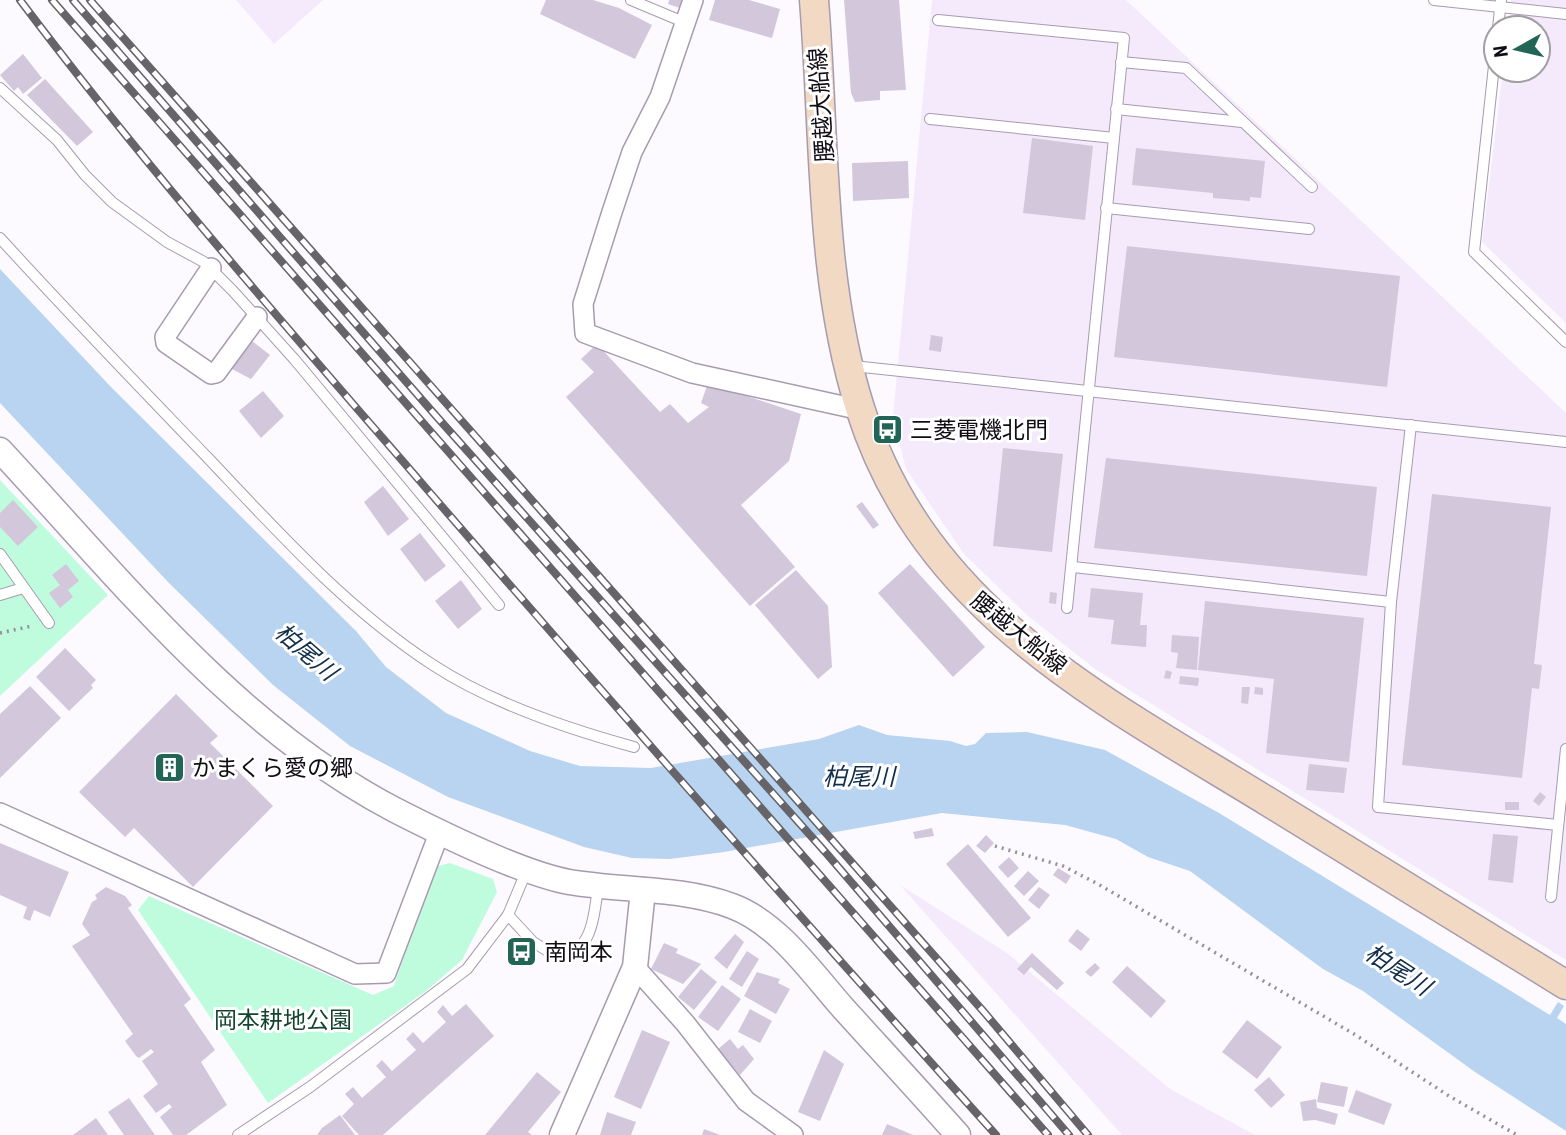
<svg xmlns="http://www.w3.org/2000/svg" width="1566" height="1135" font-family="'Roboto Condensed','Noto Sans JP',sans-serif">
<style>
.built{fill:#f4eafb}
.green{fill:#bffcdd}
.water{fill:#b8d4f1}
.building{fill:#d3c7dc}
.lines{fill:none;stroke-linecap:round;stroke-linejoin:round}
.service-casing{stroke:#a79bb0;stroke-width:12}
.minor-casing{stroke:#a79bb0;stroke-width:22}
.tertiary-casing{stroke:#a79bb0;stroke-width:27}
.secondary-casing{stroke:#a79bb0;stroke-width:31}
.path{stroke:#939196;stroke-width:3.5;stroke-dasharray:2 5;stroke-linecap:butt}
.service{stroke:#fff;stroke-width:10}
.minor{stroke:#fff;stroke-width:19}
.tertiary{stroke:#fff;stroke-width:24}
.secondary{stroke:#f2d9c4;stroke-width:28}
.rail-casing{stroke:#666369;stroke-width:8}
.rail{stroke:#fff;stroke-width:5;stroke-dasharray:16;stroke-linecap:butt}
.labels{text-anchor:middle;stroke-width:6;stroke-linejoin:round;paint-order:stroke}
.street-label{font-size:23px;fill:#110d14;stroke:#fff}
.poi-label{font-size:23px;fill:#110d14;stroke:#fff;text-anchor:start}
.park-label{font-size:23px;fill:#144430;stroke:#fff}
.water-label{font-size:24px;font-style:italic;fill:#112e4a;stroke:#fff}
</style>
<rect width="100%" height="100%" fill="#fcfaff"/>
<g class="built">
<path d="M236,0H323L274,44Z"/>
<path d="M932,0H1126L1566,413V960L1095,669L1028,616L964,554L906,469L893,417Z"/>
<path d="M1511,0H1566V323L1482,242L1503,70H1538V28H1508Z"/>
<path d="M900,885L1007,953L1170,1089L1255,1135H1122Z"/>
</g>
<g class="green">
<path d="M0,480L108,595L0,696Z"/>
<path d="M450,863L493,879L497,892L462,960L426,991L268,1103L138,910L149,896L373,995L394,986L434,867Z"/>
</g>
<path class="water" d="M0,269L111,387L356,631L386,667L446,713L530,751L580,766L651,768L819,739L859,725L887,735L950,741L966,746L975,744L986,733L1027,732L1105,750L1219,813L1550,1015L1558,1002L1564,1006L1557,1018L1566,1024V1131L1475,1072L1363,991L1323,969L1190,871L1148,857L1116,839L1065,825L942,813L724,852L670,859L632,858L584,847L448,797L350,746L273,685L169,583L0,403Z"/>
<g class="building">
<path d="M546,0H593L619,8L652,25L635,59L540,14Z"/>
<path d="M669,0H682L680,8L668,4Z"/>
<path d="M715,0H749L780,9L772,38L709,20Z"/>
<path d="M844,0H899L906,90L880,91V100L855,102L851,93Z"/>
<path d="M23,54L42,78L23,94L18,87L14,91L0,75Z"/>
<path d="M45,79L93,132L77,146L27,95Z"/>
<path d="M1032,138L1093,146L1085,220L1023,213Z"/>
<path d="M1136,148L1265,161L1261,198L1250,197V201L1213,198V193L1132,185Z"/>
<path d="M908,161L909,198L853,201L852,163Z"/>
<path d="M1127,246L1400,276L1387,387L1114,357Z"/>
<path d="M931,335L943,337L941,352L929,350Z"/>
<path d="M252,341L270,355L251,379L230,368Z"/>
<path d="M597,344L660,412L670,404L688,423L709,407L701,403L708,383L801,414L789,461L741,505L795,567L750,606L566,397L594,372L581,359Z"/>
<path d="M263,391L284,416L261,438L239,411Z"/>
<path d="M1003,448L1063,454L1052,552L993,546Z"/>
<path d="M1106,458L1377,487L1367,576L1094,548Z"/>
<path d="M383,486L409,519L388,536L364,502Z"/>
<path d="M1432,494L1551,507L1534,664L1542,665L1539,689L1532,688L1522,778L1402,765Z"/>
<path d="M13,500L38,527L18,546L0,527V513Z"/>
<path d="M862,502L879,525L873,529L856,506Z"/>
<path d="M420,533L446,566L425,582L400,549Z"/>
<path d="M66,564L79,581L68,590L73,597L60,608L49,593L60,585L52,575Z"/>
<path d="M910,564L985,647L953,677L878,593Z"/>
<path d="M796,570L828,606L832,667L818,679L755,605Z"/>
<path d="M461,580L482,609L458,629L435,601Z"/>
<path d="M1091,588L1143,593L1140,625H1147L1146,647L1111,644L1114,620L1088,617Z"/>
<path d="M1050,592L1057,593L1056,604L1049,603Z"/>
<path d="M1205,601L1364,618L1349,762L1266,753L1274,679L1198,670Z"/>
<path d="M1172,635L1199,637L1197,670L1176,668L1178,653L1171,652Z"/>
<path d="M65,648L96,680L91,685L93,688L69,711L36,677Z"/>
<path d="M1166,670L1172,672L1170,679L1164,678Z"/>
<path d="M1180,676L1199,678L1198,686L1179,684Z"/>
<path d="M30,686L61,718L0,778V714Z"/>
<path d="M1242,687H1250L1248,704L1241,703Z"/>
<path d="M1255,687L1263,688V695L1254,694Z"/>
<path d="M176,694L218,736L210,743L273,806L193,887L134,828L125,837L79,792Z"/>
<path d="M1309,764L1347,768L1344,793L1306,790Z"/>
<path d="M1540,792L1546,797L1539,806L1533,801Z"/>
<rect x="1505" y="802" width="14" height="8"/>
<path d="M932,828L934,836L915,839L913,832Z"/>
<path d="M1493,834L1518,836L1513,883L1488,880Z"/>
<path d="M986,835L994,843L985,853L976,846Z"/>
<path d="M0,843L69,872L50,917L34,910L30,921L23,918L27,907L0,895Z"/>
<path d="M968,844L1031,918L1008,937L946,864Z"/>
<path d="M1009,857L1019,868L1008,878L998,867Z"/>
<path d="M1058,868L1071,876L1066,884L1053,875Z"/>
<path d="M1028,871L1039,881L1024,896L1014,886Z"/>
<path d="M106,887L125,896L132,905L128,908L191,999L184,1005L215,1050L201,1062L227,1105L186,1135H173L160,1117L172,1107L169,1104L156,1113L143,1096L158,1084L142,1061L154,1052L151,1049L139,1058L136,1056L125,1041L133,1034L72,946L90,935L82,924L92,902L97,899L95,895Z"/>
<path d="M1039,887L1050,895L1039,909L1028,900Z"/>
<path d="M1077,929L1090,939L1081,951L1068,941Z"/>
<path d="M735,934L744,942L727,969L714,958Z"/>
<path d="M664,943L678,949L676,953L701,964L683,984L651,969Z"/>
<path d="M747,951L759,959L742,987L729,979Z"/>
<path d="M1032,953L1064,983L1057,990L1031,967L1024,975L1017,969Z"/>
<path d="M1095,963L1100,968L1091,977L1085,972Z"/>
<path d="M1127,966L1166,1001L1151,1018L1112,982Z"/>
<path d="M701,969L717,982L694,1010L678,997Z"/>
<path d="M757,972L780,979L778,983L790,989L776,1014L744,996Z"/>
<path d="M722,985L741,999L718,1031L698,1017Z"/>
<path d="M466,1004L494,1036L383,1135H359L342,1116L354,1104L345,1094L353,1087L362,1098L386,1077L376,1066L382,1060L392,1071L416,1050L406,1039L413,1032L423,1043L446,1022L437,1012L443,1005L452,1016Z"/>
<path d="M750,1009L772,1021L760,1043L738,1032Z"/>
<path d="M1247,1020L1282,1047L1257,1079L1222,1052Z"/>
<path d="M642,1030L670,1042L641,1109L614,1097Z"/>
<path d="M730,1039L738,1049L743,1045L754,1059L740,1075L718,1049Z"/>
<path d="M824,1050L844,1064L820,1121L798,1112Z"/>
<path d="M537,1072L561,1092L528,1132L532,1135H485Z"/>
<path d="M1269,1077L1285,1095L1271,1108L1254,1090Z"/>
<path d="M1321,1082L1348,1087L1344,1107L1317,1102Z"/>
<path d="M1356,1090L1392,1104L1384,1125L1348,1112Z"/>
<path d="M129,1098L155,1135H124L108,1112Z"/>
<path d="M1316,1099L1317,1108L1338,1114L1335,1125L1315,1120L1303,1121L1300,1102Z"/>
<path d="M607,1112L636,1122L631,1135H600Z"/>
<path d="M340,1115L355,1135H317L322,1128Z"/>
<path d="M96,1118L108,1135H73Z"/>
<path d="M887,1124L913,1135H882Z"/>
<path d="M704,1129L720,1135H702Z"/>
</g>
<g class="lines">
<defs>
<g id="service">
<path d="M631,0L686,23"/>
<path d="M1434,0L1566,14"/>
<path d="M938,20L1124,38L1067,608"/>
<path d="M1498,28L1501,0"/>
<path d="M1496,47L1474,252L1566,342"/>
<path d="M1121,62L1186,68L1312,187"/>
<path d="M0,88L57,140L85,175L112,202L167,242L204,262L233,291L295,360L499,605"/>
<path d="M1116,109L1242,122"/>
<path d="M930,119L1114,138"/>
<path d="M1106,208L1309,229"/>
<path d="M0,238C68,313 138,385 208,458C279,533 346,608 433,665C491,703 568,729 634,747"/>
<path d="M853,366L1566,442"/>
<path d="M1411,425L1391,602L1378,807L1558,825"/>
<path d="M0,554L49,623"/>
<path d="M1073,567L1391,602"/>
<path d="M0,595L23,588"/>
<path d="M1551,897L1566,749"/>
<path d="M508,915L533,942L559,958C593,951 594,916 598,887"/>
<path d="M238,1135L310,1087L467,969L508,915L526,872"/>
</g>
<g id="minor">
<path d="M693,0L660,97L632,152L612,212L583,304L585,333L692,373L861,410"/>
<path d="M211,268L165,337L166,343L211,374L216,373L257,317"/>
<path d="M0,813L355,974L386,973L440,831"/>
<path d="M635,967L685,1023L746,1101L793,1135"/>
</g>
<g id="tertiary">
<path d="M0,450C120,579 236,727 395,810C440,833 521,873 569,882C622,891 681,887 732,906C778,923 812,973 843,1008C882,1051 920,1092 958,1135"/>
<path d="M562,1135L635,967L643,890"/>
</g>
<path id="secondary" d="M814,0C825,135 819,278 860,408C924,610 1099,698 1267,801C1367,862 1466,924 1566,985"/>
</defs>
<use href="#service" class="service-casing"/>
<use href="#minor" class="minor-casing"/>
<use href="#tertiary" class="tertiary-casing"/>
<use href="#secondary" class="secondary-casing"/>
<g class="path">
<path d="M0,633L32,626"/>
<path d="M995,846L1063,866L1098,884L1354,1034L1449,1096L1517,1135"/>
</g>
<use href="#service" class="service"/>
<use href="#minor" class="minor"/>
<use href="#tertiary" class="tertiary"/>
<use href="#secondary" class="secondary"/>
<defs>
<g id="rail">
<path d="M20,0C145,166 283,323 419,480C609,700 801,918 996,1135"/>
<path d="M52,0L1048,1135"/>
<path d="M73,0L437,417L827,854L1069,1135"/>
<path d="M90,0L984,1012L1088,1135"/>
</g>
</defs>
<use href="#rail" class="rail-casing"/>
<use href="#rail" class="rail"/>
</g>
<defs>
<symbol id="bus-square" viewBox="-11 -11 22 22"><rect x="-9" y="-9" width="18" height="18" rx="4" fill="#226556" stroke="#fff"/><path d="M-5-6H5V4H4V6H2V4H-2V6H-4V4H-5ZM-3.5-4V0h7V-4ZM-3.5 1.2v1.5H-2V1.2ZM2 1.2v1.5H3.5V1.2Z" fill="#fff"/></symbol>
<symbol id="building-square" viewBox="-11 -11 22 22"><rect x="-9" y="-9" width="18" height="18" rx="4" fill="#226556" stroke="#fff"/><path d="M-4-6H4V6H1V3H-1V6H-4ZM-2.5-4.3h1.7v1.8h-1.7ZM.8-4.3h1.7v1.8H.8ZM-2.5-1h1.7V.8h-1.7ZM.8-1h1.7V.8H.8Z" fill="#fff"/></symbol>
</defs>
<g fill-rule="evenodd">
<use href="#bus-square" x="870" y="412" width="35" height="35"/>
<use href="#building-square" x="152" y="750" width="35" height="35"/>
<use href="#bus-square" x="504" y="934" width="35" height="35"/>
</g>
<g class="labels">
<g class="street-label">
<text transform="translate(821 105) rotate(-94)" y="8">腰越大船線</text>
<text transform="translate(1019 633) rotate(39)" y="8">腰越大船線</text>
</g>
<g class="poi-label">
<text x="910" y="438">三菱電機北門</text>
<text x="192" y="776">かまくら愛の郷</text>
<text x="544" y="960">南岡本</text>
</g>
<g class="park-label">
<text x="283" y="1028">岡本耕地公園</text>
</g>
<g class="water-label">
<text transform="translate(306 652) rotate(41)" y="8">柏尾川</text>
<text x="859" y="785">柏尾川</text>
<text transform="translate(1398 970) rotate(33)" y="8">柏尾川</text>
</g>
</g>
<g transform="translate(1517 49) rotate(262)"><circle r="33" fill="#ffffff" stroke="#a09ea1" stroke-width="2"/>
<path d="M0-5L12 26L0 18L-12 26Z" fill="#226556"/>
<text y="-10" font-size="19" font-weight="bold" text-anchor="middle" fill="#110d14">N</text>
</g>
</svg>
